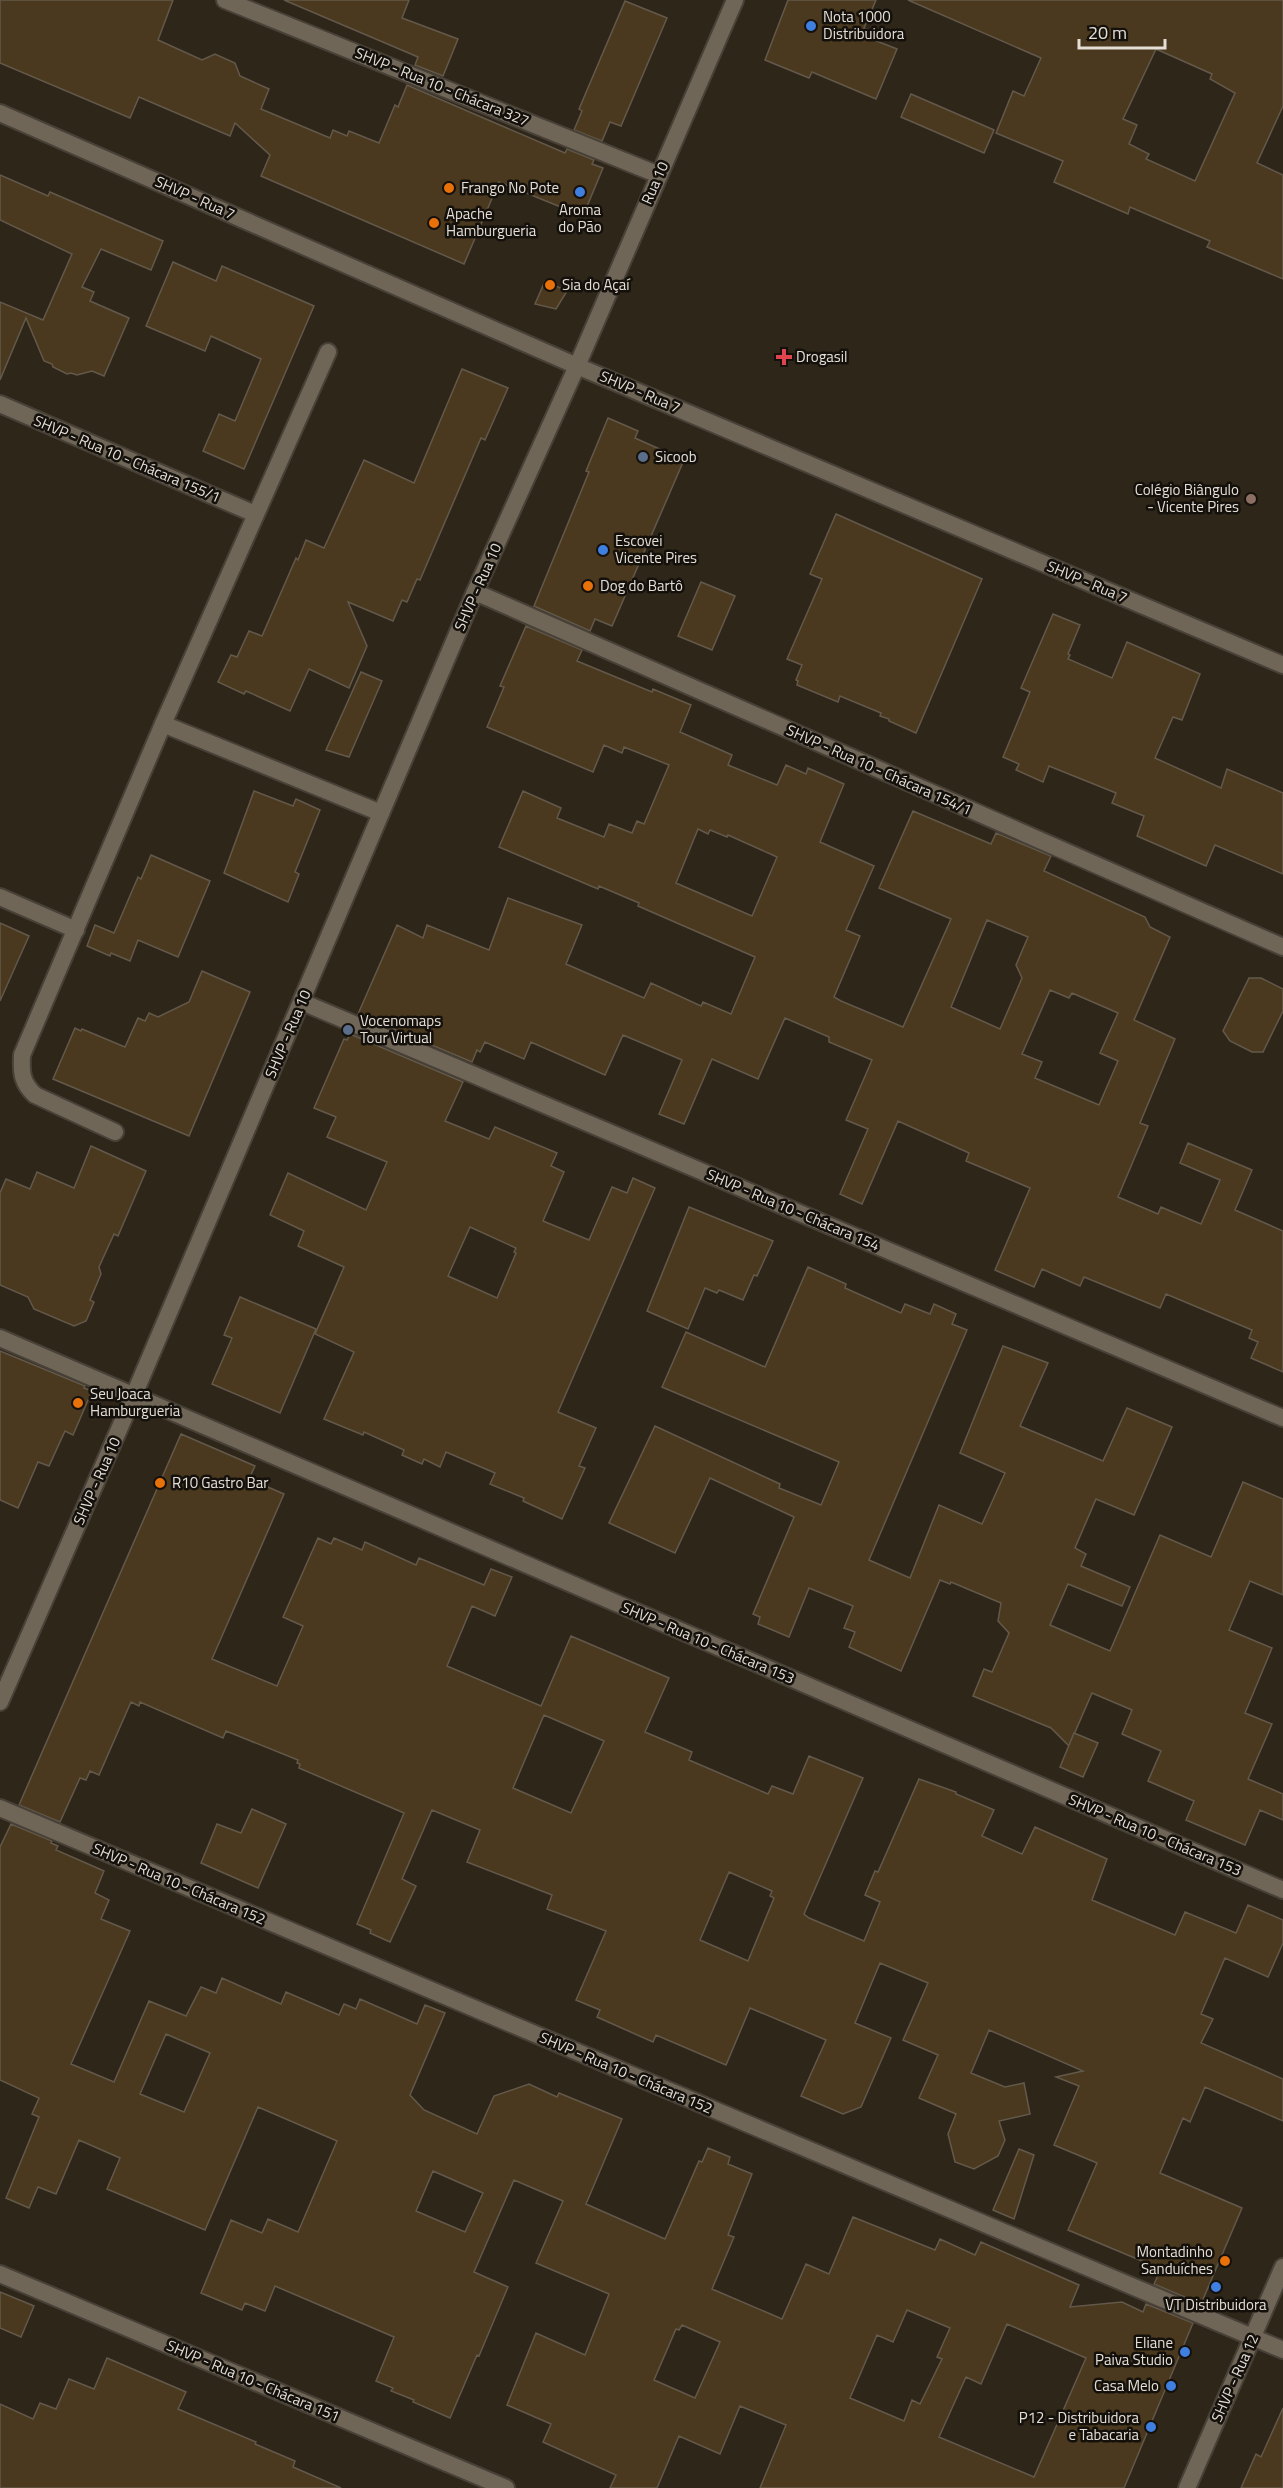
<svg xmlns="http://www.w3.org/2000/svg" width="1283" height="2488" font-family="'Titillium Web',sans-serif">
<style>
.building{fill:#4a391e;stroke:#63594b;stroke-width:1.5;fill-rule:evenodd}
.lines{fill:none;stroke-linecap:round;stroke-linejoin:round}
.minor-casing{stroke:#484137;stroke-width:20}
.tertiary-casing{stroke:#484137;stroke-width:20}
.minor{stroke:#706658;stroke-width:16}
.tertiary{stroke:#706658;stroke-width:16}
.shop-dot{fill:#3f7fe0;stroke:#14100b;stroke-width:2}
.food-dot{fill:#e8710a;stroke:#14100b;stroke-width:2}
.health-dot{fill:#e0444e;stroke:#14100b;stroke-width:2}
.service-dot{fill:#5c6f8a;stroke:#14100b;stroke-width:2}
.education-dot{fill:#8d6e63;stroke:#14100b;stroke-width:2}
.labels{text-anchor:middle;stroke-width:5;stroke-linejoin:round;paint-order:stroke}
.poi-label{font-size:15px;fill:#e4ded6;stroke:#14100b;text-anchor:start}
.street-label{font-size:15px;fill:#e4ded6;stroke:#14100b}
</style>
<rect width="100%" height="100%" fill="#2f261a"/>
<g class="building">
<path d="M0,0H173L158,40L202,60L215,54L235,63L240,76L269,89L261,109L330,138L333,130L347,136L349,131L379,143L395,105L398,107L407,85L565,153L567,149L594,160L592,164L603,168L583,216L499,182L464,264L261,176L270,155L235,123L230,136L139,97L130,118L0,63Z"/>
<path d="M284,0H409L402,18L458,39L443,76L415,65L418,57Z"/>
<path d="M788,0H876L864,28L871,31L869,38L897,49L876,99L812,72L809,78L765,60Z"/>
<path d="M908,0H1283V106L1257,163L1283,175V279L1207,247L1210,241L1130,207L1128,214L1054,182L1063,161L996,133L1013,91L1024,96L1041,58ZM1156,49L1212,74L1210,79L1235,93L1195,181L1146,159L1149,154L1129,144L1137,125L1123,119Z"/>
<path d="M625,1L667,18L621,126L610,122L602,141L574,130L582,111L579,109Z"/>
<path d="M911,94L994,130L984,153L901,117Z"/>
<path d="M0,175L48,196L50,192L163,241L151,270L101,249L82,287L94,292L90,301L129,318L104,376L92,371L77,375L71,373L67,374L53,367L52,364L44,361L26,318L0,380V302L43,320L72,254L0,220Z"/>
<path d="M173,262L216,281L222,266L314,306L244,469L203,451L219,414L235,421L261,359L211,336L205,351L146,326Z"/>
<path d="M545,281L567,291L556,309L535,304Z"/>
<path d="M462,369L508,388L485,440L481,438L420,580L417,579L407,602L402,600L393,621L348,602L367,646L349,688L309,669L290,711L246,691L244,694L218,682L231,655L237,657L249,631L262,636L296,558L298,560L306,540L324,548L364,460L414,483Z"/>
<path d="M608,418L638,431L635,438L684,460L612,626L595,619L590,631L534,606L589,472L586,471Z"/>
<path d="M836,514L982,579L916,733L889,721V719L880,716L881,713L840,696L838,702L797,685L798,681L796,680L802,665L787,659L822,579L810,574Z"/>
<path d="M701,582L735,596L712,650L678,636Z"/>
<path d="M1053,614L1080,625L1068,654L1070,655L1068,659L1112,678L1127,642L1200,674L1182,720L1173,717L1155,758L1221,788L1227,769L1283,793V874L1215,845L1206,866L1137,836L1144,816L1112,803L1116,793L1049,766L1043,782L1016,770L1019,764L1003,757L1030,692L1021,688Z"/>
<path d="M526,626L582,650L577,661L652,692L653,689L691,705L680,732L732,755L728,765L777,785L786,765L806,774L808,768L844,784L820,842L874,866L846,930L860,936L834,997L841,1001L903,1027L951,919L879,888L913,811L991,844L996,833L1051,856L1044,871L1145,917L1150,927L1170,937L1134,1020L1175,1039L1140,1123L1148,1126L1118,1197L1158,1214L1161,1207L1201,1224L1220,1180L1180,1163L1188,1143L1252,1170L1235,1210L1283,1231V1372L1251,1358L1258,1342L1249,1338L1252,1330L1166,1294L1160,1308L1084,1277L1080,1286L1042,1269L1034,1287L995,1270L1030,1188L966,1161L969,1153L898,1121L862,1204L840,1194L868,1129L846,1120L872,1060L829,1042V1037L785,1018L758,1079L712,1059L684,1124L659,1114L682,1060L623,1035L605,1075L531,1042L524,1059L485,1042L480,1052L477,1050L472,1062L358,1014L397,925L423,938L427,925L489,950L508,898L582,925L566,964L644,998L651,983L701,1006L703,1002L731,1014L755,957L638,906L639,903L599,886L598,889L499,847L523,791L561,808L557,818L604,837L609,824L632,833L637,821L644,824L669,765L624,747L622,753L604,745L593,772L487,727L504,687L500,686ZM698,829L708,834L710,830L727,837L728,835L777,857L752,916L676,883ZM987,920L1028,937L1016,965L1022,978L1000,1029L951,1007ZM1050,990L1069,998L1072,993L1118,1013L1100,1053L1118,1061L1099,1105L1035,1078L1042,1062L1022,1054Z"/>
<path d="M361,672L382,681L349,757L326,750Z"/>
<path d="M254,791L293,806L296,799L320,810L295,872L299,874L288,902L224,873Z"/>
<path d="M151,855L210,881L178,957L138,940L130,961L111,953L110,956L87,946L95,925L114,933L138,877L141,879Z"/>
<path d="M0,923L29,936L0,1001Z"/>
<path d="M202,971L250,992L189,1136L53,1079L75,1028L81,1031L82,1029L125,1047L138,1018L145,1021L149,1013L158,1017L189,1002Z"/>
<path d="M1249,978H1261L1283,989V1011L1263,1052H1252L1230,1041L1223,1031Z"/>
<path d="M350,1034L463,1082L445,1121L489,1139L495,1127L557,1153L551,1166L564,1172L543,1221L589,1240L612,1187L627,1193L633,1178L655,1188L558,1412L596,1428L579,1466L585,1468L562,1519L523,1501L524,1498L490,1484L495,1473L446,1452L440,1467L424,1459L422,1464L402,1455L404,1450L364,1432L363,1435L324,1419L354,1352L315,1334L344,1267L298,1246L304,1231L270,1215L288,1173L366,1210L387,1162L327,1137L336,1117L314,1108L344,1039L347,1040ZM470,1227L516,1248L514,1252L516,1253L497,1298L448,1276Z"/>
<path d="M91,1146L146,1171L118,1236L114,1234L99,1267L101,1274L90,1300L94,1302L86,1321L74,1326L34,1309L28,1297L0,1285V1193L6,1179L30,1189L37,1172L74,1188Z"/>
<path d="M689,1207L773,1241L757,1276L754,1275L743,1300L719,1290L717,1293L705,1288L688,1329L647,1311Z"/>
<path d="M808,1267L846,1284L845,1288L901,1313L905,1304L930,1314L934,1304L956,1314L952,1324L967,1330L869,1560L910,1578L939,1505L982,1524L1005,1473L960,1453L1003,1346L1048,1363L1020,1426L1103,1461L1127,1408L1172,1427L1134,1515L1096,1499L1075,1548L1086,1554L1081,1566L1130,1587L1122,1606L1068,1584L1050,1625L1110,1651L1160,1535L1211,1557L1243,1482L1283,1499V1595L1250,1581L1229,1630L1272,1648L1245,1713L1272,1724L1248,1779L1283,1794V1820L1260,1810L1245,1845L1186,1820L1194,1801L1148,1781L1161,1751L1122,1734L1132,1710L1092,1693L1069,1746L1051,1728L973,1696L984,1669L992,1672L1009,1633L998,1621L1001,1603L951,1582L950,1584L940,1580L901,1671L849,1647L855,1632L844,1628L853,1606L809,1588L789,1637L758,1624L760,1617L753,1614L794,1517L710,1478L675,1553L609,1523L655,1426L780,1484L779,1488L821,1505L839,1462L662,1387L686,1332L765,1367Z"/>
<path d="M240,1297L316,1329L280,1413L212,1384L232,1338L224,1335Z"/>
<path d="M0,1351L85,1386L84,1388L92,1391L73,1435L65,1431L49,1466L38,1462L18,1508L0,1500Z"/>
<path d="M181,1434L255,1466L249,1479L284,1494L212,1659L277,1686L303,1626L283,1617L318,1538L331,1544L334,1538L362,1550L365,1542L416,1565L419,1558L484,1585L491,1569L512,1577L495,1616L472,1606L447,1666L541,1706L571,1636L669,1678L645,1732L692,1752L689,1760L768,1794L772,1786L793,1794L809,1756L863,1778L804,1914L809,1918L864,1941L880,1902L865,1895L875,1871L878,1872L919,1779L956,1792V1794L994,1810L982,1836L1022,1854L1035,1827L1107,1859L1092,1900L1175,1935L1185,1912L1236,1933L1248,1905L1283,1920V1943L1268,1977L1225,1958L1201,2014L1213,2019L1201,2043L1283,2079V2121L1205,2087L1190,2122L1183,2118L1160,2173L1242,2208L1201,2304L1154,2284L1161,2269L1068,2230L1097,2163L1054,2145L1079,2086L1056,2077L1083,2071L989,2030L971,2073L1005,2087L1024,2083L1030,2114L999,2121L1005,2140L998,2156L974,2169L955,2162L948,2134L956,2114L919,2098L938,2055L903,2040L928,1983L880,1963L855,2023L891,2038L861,2107L843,2114L801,2096L826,2040L750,2008L726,2065L656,2035L653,2042L597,2017L600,2010L576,2000L606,1931L547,1909L552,1895L467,1862L480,1830L432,1810L402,1879L416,1886L390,1942L370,1933L371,1930L357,1924L404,1813L299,1768L300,1764L297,1763L298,1760L226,1731L223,1738L140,1702L139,1706L131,1702L99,1775L90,1771L86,1780L80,1778L60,1822L19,1805ZM544,1715L604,1741L571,1813L513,1788ZM729,1872L772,1891L770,1896L774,1898L748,1961L700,1940Z"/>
<path d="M1074,1733L1098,1743L1083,1777L1060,1767Z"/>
<path d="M252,1809L286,1824L258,1888L201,1863L217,1824L241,1833Z"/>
<path d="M11,1824L52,1841L51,1843L58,1846L56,1850L104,1871L95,1893L109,1900L101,1919L130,1931L71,2064L114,2082L149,2001L186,2016L201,1987L216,1993L222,1978L281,2004L286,1992L339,2015L344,2004L356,2009L360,1999L417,2024L425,2005L445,2013L410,2095L424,2110L477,2134L494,2096L529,2084L557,2097L559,2093L622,2119L586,2204L665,2239L699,2161L702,2162L708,2148L730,2157L728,2164L752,2174L728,2235L734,2237L712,2289L782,2319L806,2264L829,2274L853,2217L935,2250L940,2239L975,2255L981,2242L1079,2285L1070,2307L1122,2302L1143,2312L1146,2304L1193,2323L1124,2488H760L786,2425L740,2406L720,2454L679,2436L657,2488H610L616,2475L543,2442L551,2424L507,2405L536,2333L585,2355L609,2294L536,2263L563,2201L514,2180L474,2272L508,2287L479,2356L477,2355L450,2418L413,2402L414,2400L391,2391L393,2388L376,2381L394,2337L275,2286L265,2311L245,2303L242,2310L201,2293L231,2220L262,2233L268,2219L298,2232L337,2141L258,2107L205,2230L107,2189L120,2158L79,2140L56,2194L38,2187L29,2208L6,2198L39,2117L32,2114L39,2098L0,2080V1847ZM166,2034L210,2053L184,2112L140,2094ZM433,2171L483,2193L465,2232L416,2211ZM907,2310L950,2328L937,2357L942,2359L920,2404L912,2400L904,2421L850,2398L877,2335L893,2342ZM1007,2324L1086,2358L1034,2477L939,2437L966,2377L981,2384ZM682,2325L720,2342L695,2398L654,2380L676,2329L679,2330Z"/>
<path d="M1019,2149L1034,2155L1014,2219L993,2210Z"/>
<path d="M0,2292L34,2306L21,2337L0,2328Z"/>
<path d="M107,2358L186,2392L178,2409L256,2442L255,2444L295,2461L293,2467L341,2488H0V2404L33,2419L40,2403L56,2409L69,2379L94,2389Z"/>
<path d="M1283,2408V2488H1241L1256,2454L1261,2457Z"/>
</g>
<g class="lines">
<defs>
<g id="minor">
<path d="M225,0L659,175"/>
<path d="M0,404L255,514"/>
<path d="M475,592L1283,947"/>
<path d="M163,724L381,813"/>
<path d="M0,897L76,930"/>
<path d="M302,1002L1283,1418"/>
<path d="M115,1132L35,1095C22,1083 21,1073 22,1055L163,724L328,352"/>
<path d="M0,1338L1283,1890"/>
<path d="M0,1808L1283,2350"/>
<path d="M0,2274L506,2488"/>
</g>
<g id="tertiary">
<path d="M0,113L577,366L1283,665"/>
<path d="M0,1702L134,1395L475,592L577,366L735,0"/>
<path d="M1187,2488L1283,2267"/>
</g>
</defs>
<use href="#minor" class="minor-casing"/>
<use href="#tertiary" class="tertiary-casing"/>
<use href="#minor" class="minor"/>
<use href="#tertiary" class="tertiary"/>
</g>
<g class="shop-dot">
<circle cx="811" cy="26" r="6"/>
<circle cx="580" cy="192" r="6"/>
<circle cx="603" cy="550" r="6"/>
<circle cx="1216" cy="2287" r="6"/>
<circle cx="1185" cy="2352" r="6"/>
<circle cx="1171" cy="2386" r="6"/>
<circle cx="1151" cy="2427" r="6"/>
</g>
<g class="food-dot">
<circle cx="449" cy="188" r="6"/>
<circle cx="434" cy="223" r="6"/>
<circle cx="550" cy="285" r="6"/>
<circle cx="588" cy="586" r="6"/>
<circle cx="78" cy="1403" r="6"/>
<circle cx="160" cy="1483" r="6"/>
<circle cx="1225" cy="2261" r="6"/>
</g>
<path class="health-dot" d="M781 348h6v6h6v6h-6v6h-6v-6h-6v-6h6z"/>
<g class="service-dot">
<circle cx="643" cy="457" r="6"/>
<circle cx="348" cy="1030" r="6"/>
</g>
<circle class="education-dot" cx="1251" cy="499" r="6"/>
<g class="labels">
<g class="poi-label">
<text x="823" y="22">Nota 1000<tspan x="823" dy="17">Distribuidora</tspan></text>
<text x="461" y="193">Frango No Pote</text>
<text x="580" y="215" text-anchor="middle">Aroma<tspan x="580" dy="17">do Pão</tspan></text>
<text x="446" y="219">Apache<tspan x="446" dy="17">Hamburgueria</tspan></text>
<text x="562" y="290">Sia do Açaí</text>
<text x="796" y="362">Drogasil</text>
<text x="655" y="462">Sicoob</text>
<text x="1239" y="495" text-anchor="end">Colégio Biângulo<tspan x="1239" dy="17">- Vicente Pires</tspan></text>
<text x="615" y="546">Escovei<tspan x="615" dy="17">Vicente Pires</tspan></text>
<text x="600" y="591">Dog do Bartô</text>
<text x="360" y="1026">Vocenomaps<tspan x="360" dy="17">Tour Virtual</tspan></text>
<text x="90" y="1399">Seu Joaca<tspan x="90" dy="17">Hamburgueria</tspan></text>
<text x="172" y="1488">R10 Gastro Bar</text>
<text x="1213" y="2257" text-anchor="end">Montadinho<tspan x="1213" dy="17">Sanduíches</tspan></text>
<text x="1216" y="2310" text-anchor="middle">VT Distribuidora</text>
<text x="1173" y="2348" text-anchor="end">Eliane<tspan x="1173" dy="17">Paiva Studio</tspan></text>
<text x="1159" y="2391" text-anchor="end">Casa Melo</text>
<text x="1139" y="2423" text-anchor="end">P12 - Distribuidora<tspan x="1139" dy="17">e Tabacaria</tspan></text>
</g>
<g class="street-label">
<text transform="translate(442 87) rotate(22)" y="5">SHVP - Rua 10 - Chácara 327</text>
<text transform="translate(655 183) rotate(-66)" y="5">Rua 10</text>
<text transform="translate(195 198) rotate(24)" y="5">SHVP - Rua 7</text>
<text transform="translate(640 392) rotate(23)" y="5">SHVP - Rua 7</text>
<text transform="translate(127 459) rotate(23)" y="5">SHVP - Rua 10 - Chácara 155/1</text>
<text transform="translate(1087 582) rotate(23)" y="5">SHVP - Rua 7</text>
<text transform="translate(478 587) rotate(-66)" y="5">SHVP - Rua 10</text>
<text transform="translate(879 770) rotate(24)" y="5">SHVP - Rua 10 - Chácara 154/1</text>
<text transform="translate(288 1034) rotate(-67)" y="5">SHVP - Rua 10</text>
<text transform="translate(793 1210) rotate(23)" y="5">SHVP - Rua 10 - Chácara 154</text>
<text transform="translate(97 1481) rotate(-66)" y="5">SHVP - Rua 10</text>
<text transform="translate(708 1643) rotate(23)" y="5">SHVP - Rua 10 - Chácara 153</text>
<text transform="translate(1155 1835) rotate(23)" y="5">SHVP - Rua 10 - Chácara 153</text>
<text transform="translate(179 1884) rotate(23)" y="5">SHVP - Rua 10 - Chácara 152</text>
<text transform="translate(626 2073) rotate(23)" y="5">SHVP - Rua 10 - Chácara 152</text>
<text transform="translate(1235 2378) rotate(-66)" y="5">SHVP - Rua 12</text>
<text transform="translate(253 2381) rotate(23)" y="5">SHVP - Rua 10 - Chácara 151</text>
</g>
</g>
<path d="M1079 39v9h86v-9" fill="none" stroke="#e4ded6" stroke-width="3"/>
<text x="1088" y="39" font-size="18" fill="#e4ded6" stroke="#14100b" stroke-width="4.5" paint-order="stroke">20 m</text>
</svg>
